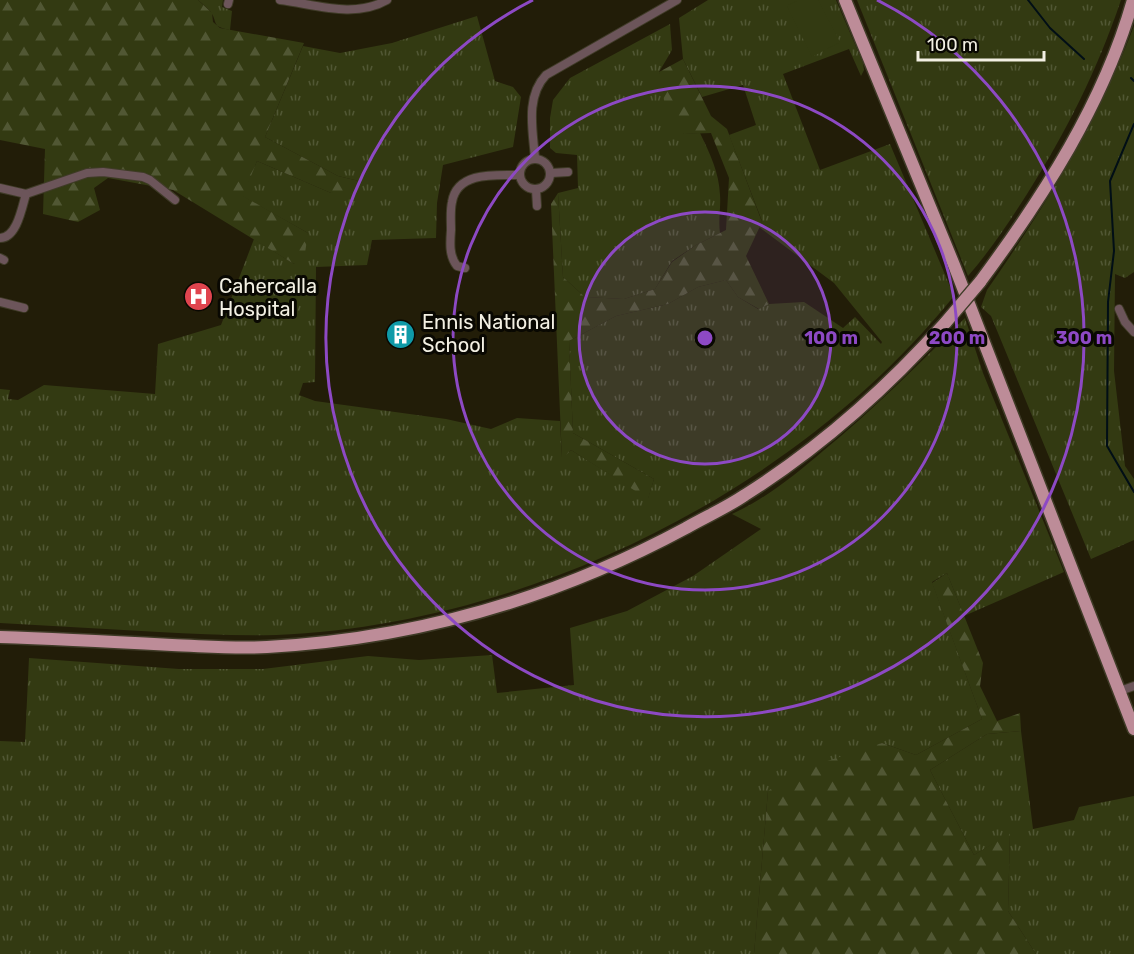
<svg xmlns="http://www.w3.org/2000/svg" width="1134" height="954" font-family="Rubik,sans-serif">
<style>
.grass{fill:url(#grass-tufts)}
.forest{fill:url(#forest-firs)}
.park{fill:#333a12}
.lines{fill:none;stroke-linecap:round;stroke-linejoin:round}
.stream{stroke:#010e16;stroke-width:2}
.street-casing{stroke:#3f3b27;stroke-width:10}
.primary-casing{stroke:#3f3b27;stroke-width:15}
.street{stroke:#6c555a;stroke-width:8}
.primary{stroke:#bd8c98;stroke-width:12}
.primary-bridge-casing{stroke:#3f3b27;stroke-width:15;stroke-linecap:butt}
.primary-bridge{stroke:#bd8c98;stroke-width:12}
.ring{fill:none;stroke:#8d49c4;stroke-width:3}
.labels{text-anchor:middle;stroke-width:6;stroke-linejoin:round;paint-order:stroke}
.poi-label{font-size:20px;fill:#f3f0e3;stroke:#090802;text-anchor:start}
.centre{fill:#8d49c4;stroke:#090802;stroke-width:3}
.ring-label{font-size:18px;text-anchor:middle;font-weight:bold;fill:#8d49c4;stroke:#090802;stroke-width:6;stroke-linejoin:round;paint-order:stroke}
</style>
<defs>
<pattern id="grass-tufts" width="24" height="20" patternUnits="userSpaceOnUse" patternTransform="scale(1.5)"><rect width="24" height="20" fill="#333a12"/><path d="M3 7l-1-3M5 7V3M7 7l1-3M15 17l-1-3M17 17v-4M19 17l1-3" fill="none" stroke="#515734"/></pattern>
<pattern id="forest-firs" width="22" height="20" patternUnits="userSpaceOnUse" patternTransform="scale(1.5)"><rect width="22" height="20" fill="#333a12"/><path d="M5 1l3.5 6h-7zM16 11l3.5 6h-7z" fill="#515734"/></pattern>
</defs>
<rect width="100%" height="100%" fill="#221d08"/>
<g class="grass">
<path d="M198,0H223L222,7L232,11L230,30C210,26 219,23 210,11C206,7 202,3 198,0Z"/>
<path d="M708,0H836L863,63L864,70L861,76L849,49L783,74L820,170L890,144L954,296C796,492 527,625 276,635C237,636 198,634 159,632C106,629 53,626 0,623V389L10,390L8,399L18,400L44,385L155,394L158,344L221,325L254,239L294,264L308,233L242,196L257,161L331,193L359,181L338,176L265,137L303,46L340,53L392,43L477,16L495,81L513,87L521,97L513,147L443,165L437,203L436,238L372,240L367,265L316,267L315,382L303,383L299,395L315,401L446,419L491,429L517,418L560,421L562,458L571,450L648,498L654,479L573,433L569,341L616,316L668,304L698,287L726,280L738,297L758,309L769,304L804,302L843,328L855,317L881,344L882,342L834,283L759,227L762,221L729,135L756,125L743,85L702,97L683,59L679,18Z"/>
<path d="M857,0H1121C1097,71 1067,130 1027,194C1009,222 990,251 968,276Z"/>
<path d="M670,24L672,50L659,72L684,134L700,133C710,154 719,172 720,195C721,208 718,220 720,233L696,245L672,261L655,289L624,299L585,297L563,277L558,193L578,188L577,155L556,153L550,148V118L553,100L570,78Z"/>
<path d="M1134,26V272L1125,278L1115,274L1114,371L1125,466L1134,479V540L1091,559L991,316L981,307L987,290C1046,205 1097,123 1134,26Z"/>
<path d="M965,318L983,373L1064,572L964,616L947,573L932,582L982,719L916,755L882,743L768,791L754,954H0V741L25,742L29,658L179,669H263L368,656L419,660L492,655L497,693L574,685L570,628L627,611L693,576L761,529L732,514C765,499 795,475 823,451C873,410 919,364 965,318Z"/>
<path d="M1021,731L1033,829L1074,820L1079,807L1134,796V954H1036L1008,911L1010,834L974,855L930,770L987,734Z"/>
</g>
<g class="forest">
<path d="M0,0H198L212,13L213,22L220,28L304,43L265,137L338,176L359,181L353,191L331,193L257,161L243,196L308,233L305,253L294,264L173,190L108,178L94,188L100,210L78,222L43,214L45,149L0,140Z"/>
<path d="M683,59L711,116L727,129L762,222L746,256L769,304L759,309L738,297L726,280L698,287L668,304L616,316L569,341L573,433L654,479L648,499L571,450L562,459L551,204L558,193L563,277L585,297L624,299L655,289L672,262L696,245L726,230L729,178L711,133L684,134L667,117L659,72Z"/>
<path d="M947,573L983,663L980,686L997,721L1020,713L1021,731L987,734L930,770L974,855L1010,833L1008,911L1036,954H754L768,791L797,771L882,743L916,755L982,719L932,583Z"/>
</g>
<path class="park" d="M798,0H818L840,42L812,57L787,6Z"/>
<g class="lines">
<g class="stream">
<path d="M1028,0L1050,28L1084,59"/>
<path d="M1131,78L1134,81"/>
<path d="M1134,124L1110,181L1114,251L1108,302L1107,446L1134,492"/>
</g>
<defs>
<g id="street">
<path d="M280,0C314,4 354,19 387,0"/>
<path d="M228,4L229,0"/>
<path d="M535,158C533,131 525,97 546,75L677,0"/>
<circle cx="535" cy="174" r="15"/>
<path d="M551,173L568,172"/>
<path d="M0,188L26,194L87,173L103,172L143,177L150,180L175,200"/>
<path d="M536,190L537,206"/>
<path d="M0,238C17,238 22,207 26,194"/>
<path d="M0,258L4,260"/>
<path d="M465,268L457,266C449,256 450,243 451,230C451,221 450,211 452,202C457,171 496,175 520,175"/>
<path d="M0,302L24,308"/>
<path d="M1119,309L1125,322L1134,332"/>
<path d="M1120,691L1134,686"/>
</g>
<g id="primary">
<path d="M845,0L954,265L1134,729"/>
<path d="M980,282C1043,197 1104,103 1133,0"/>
<path d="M0,637C57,639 115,642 172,645C203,646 236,649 267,647C414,639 556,598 686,528C705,517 726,508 745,495C821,447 887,388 946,322"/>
</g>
</defs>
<use href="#street" class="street-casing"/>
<use href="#primary" class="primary-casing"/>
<use href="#street" class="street"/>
<use href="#primary" class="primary"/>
<defs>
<path id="primary-bridge" d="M946,322L980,282"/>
</defs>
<use href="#primary-bridge" class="primary-bridge-casing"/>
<use href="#primary-bridge" class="primary-bridge"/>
</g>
<circle cx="705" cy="338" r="126" fill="#8d49c4" fill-opacity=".12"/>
<g class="ring">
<circle cx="705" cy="338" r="126"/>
<circle cx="705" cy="338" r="252"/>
<path d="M877 0A379 379 0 1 1 533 0"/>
</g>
<defs>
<symbol id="hospital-disc" viewBox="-11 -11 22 22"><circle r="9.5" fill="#e0444e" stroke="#090802"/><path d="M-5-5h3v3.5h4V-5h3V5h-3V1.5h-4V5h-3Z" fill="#fff"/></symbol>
<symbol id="building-disc" viewBox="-11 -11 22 22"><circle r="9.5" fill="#0f9aa8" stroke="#090802"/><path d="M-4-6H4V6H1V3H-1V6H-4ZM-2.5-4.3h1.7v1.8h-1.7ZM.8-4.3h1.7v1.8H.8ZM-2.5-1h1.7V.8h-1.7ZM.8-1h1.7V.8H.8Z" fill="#fff"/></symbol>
</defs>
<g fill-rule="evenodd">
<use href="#hospital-disc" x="182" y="280" width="33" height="33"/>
<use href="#building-disc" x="384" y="318" width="33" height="33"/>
</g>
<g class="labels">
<g class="poi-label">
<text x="219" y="293">Cahercalla<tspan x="219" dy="23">Hospital</tspan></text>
<text x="422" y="329">Ennis National<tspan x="422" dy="23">School</tspan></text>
</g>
</g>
<circle cx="705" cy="338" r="9" class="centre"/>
<g class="ring-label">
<text x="831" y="344">100 m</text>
<text x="957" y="344">200 m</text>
<text x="1084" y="344">300 m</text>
</g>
<path d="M918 51v9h126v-9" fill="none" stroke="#f3f0e3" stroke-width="3"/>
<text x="927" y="51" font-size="18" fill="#f3f0e3" stroke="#090802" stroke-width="4.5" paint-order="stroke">100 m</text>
</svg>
